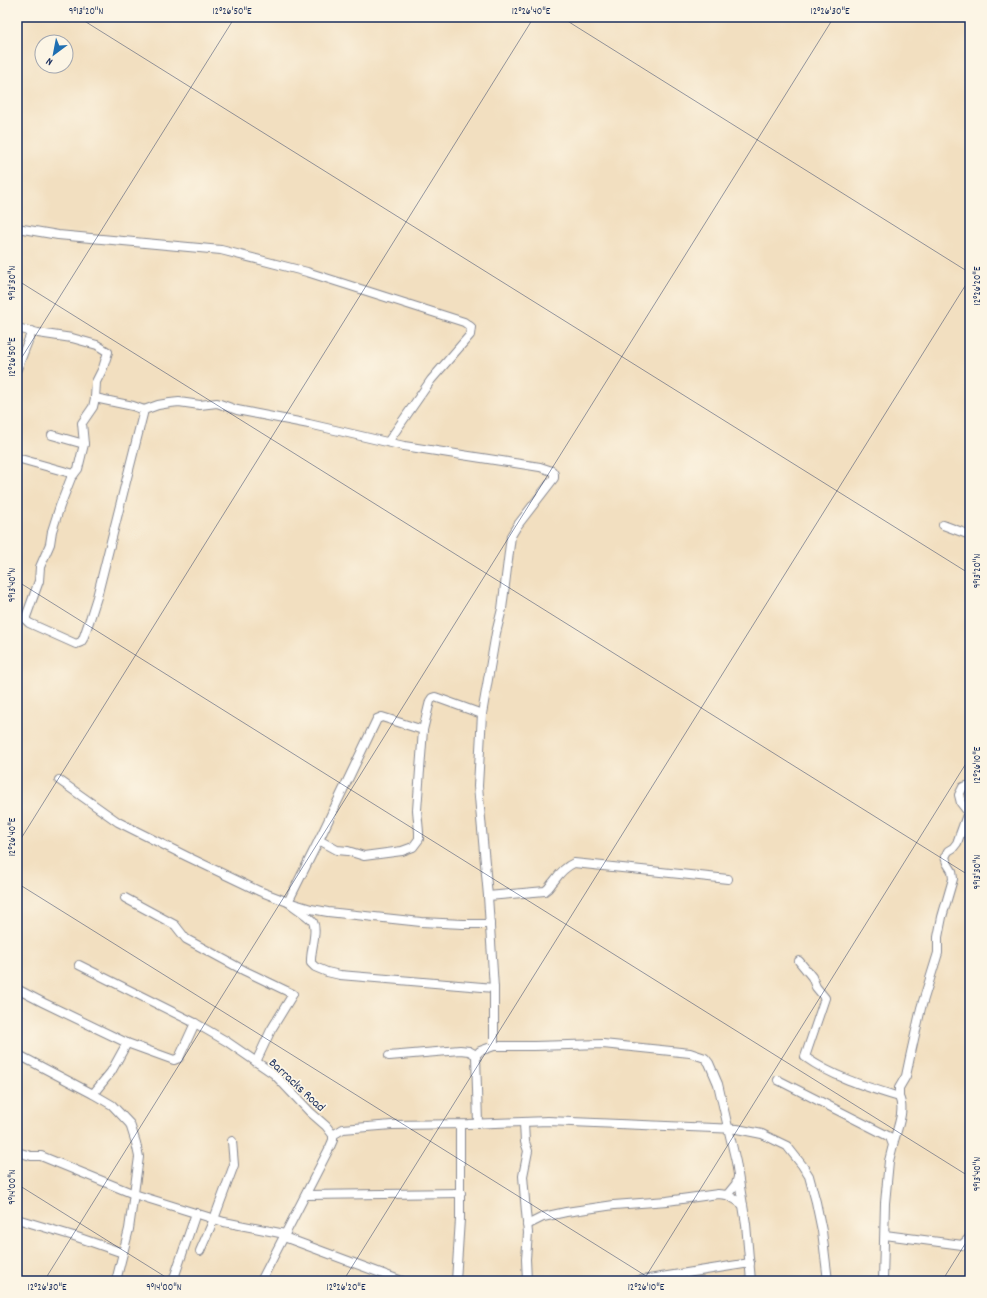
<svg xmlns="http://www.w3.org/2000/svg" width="987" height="1298" font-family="Dekko,sans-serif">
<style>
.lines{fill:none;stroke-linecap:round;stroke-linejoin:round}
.minor-casing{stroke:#86878f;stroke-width:10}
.minor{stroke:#fff;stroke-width:8}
.ticks{fill:none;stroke:#1b2f5e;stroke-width:1;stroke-opacity:0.45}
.labels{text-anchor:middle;stroke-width:3.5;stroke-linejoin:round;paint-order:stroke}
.street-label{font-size:13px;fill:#1b2f5e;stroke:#fcf5e5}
.neatline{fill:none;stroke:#1b2f5e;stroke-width:1.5}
.ticks-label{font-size:10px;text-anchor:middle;fill:#1b2f5e}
</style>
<rect width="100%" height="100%" fill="#fcf5e5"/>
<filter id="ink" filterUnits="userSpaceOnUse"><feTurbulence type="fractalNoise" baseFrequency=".025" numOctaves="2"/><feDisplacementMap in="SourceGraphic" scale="8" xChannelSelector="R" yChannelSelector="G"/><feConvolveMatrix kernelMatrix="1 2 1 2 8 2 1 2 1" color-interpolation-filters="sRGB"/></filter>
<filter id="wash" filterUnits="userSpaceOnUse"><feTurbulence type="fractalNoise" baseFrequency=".012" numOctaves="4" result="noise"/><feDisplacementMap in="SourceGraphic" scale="16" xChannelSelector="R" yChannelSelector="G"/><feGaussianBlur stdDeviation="0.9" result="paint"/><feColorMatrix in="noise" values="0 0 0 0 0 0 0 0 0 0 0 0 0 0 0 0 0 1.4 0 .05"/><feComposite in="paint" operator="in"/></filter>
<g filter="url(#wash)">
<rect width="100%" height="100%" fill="#f2dfc0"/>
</g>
<g filter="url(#ink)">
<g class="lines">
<defs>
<g id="minor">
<path d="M17,228L58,235L221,250L307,272L464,322L471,327L470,335L431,380L388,442"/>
<path d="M17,328L38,333L72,338L97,345L108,352L103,368L96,382L95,398"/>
<path d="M17,369L32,331"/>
<path d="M144,410L97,597L90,619L83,639L81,642L76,644L29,623L26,620V617L39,581L40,567L50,544L52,531L60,506L71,478L78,469L84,444L82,423L93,407L95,398L133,406L144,410L158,405L170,403L179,402L200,405L217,403L237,410L309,424L404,446L540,467L552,471L554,474V478L517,526L511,536L502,609L496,633L482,714L478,786L488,896L494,988V1046L480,1051L476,1055L478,1124"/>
<path d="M52,435L84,444"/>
<path d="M17,458L74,474"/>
<path d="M943,525L970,535"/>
<path d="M423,730L382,717L377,719L319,840L288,902C293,906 310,917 313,922C318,931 310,951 311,963L315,967L327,972L340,975L494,988"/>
<path d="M59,780L118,822L186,856L259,891L288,902L311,909L328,912L421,922L463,924H490"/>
<path d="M319,840L337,850L348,851L364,856L402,851L413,847L419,839V832L417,810L423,730L430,701L432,698L435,697L482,714"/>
<path d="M488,896L545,891C550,888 550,885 554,881C559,874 567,866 574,863L728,879"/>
<path d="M125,898L175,925L186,939L245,971L293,994L271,1030L256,1062"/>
<path d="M799,961L812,977L816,987L825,998L805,1057C833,1077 867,1087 899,1097C906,1111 896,1131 893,1145"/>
<path d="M79,965L195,1023L226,1041L274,1074L310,1112L326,1126L333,1135V1140L330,1147L261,1281"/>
<path d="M17,989L44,1003L127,1043L174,1060L179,1058L195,1023"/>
<path d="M494,1046H534L603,1044L690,1053L705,1058L709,1063L718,1084L736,1162L746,1224L751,1281"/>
<path d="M17,1054L93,1094L112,1105L130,1124L136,1143L139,1157L129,1229L116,1281"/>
<path d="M389,1056L460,1050L469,1051L476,1055"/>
<path d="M778,1080L890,1137L893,1145L889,1161L885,1203L883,1281"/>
<path d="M93,1094L111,1072L127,1043"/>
<path d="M899,1097V1088L906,1076L910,1057L921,1008L938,953V937L942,917L953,879L952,871L947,863L945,857L948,851L953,848L957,843L968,812L961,803L959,795L963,787L970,785"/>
<path d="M524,1123L525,1142L528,1151L523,1176L526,1212L528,1233L526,1259L527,1281"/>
<path d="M333,1135L343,1129L392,1125L468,1124L548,1121L737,1129L762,1134L787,1146L802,1165L809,1176L816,1202L822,1231L828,1281"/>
<path d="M17,1152L31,1156H41L134,1194L224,1222L285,1234"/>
<path d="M307,1195L461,1193"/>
<path d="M727,1195L736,1184L738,1177"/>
<path d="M17,1219L77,1237L123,1253"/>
<path d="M527,1225L543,1217L566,1212L614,1205L667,1201L718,1194L727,1195L736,1200L743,1205"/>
<path d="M885,1235L970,1246"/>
<path d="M284,1237L402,1281"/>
<path d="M962,1245L970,1237"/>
<path d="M200,1251L214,1219L234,1165L232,1141"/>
<path d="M173,1281L196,1213"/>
<path d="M456,1281L460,1219V1125"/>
<path d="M636,1281L750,1263"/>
</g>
</defs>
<use href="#minor" class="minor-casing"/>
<use href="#minor" class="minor"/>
</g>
</g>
<path class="ticks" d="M78,17L970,574M561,17L970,273M17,280L970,876M17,365L235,17M17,581L970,1177M17,845L534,17M17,883L654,1281M17,1184L172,1281M44,1281L834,17M343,1281L970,278M643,1281L970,757M942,1281L970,1236"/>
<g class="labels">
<g class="street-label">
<text transform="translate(298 1084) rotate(43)" y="5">Barracks Road</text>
</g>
</g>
<rect width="987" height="1298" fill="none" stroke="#fcf5e5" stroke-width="44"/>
<g transform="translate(54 54) rotate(212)"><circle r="19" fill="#fcf5e5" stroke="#a2a6af"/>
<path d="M0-3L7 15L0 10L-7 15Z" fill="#1f6fb2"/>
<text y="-6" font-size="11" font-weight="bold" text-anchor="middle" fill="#1b2f5e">N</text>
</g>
<rect x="22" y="22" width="943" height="1254" class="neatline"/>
<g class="ticks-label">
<text x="86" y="14">9°13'20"N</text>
<text x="232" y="14">12°26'50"E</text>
<text x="531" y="14">12°26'40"E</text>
<text x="830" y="14">12°26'30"E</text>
<text transform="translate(11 283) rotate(-90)" y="4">9°13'30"N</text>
<text transform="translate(976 286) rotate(-90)" y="4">12°26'20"E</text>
<text transform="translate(11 357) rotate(-90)" y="4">12°26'50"E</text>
<text transform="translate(976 571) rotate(-90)" y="4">9°13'20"N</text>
<text transform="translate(11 585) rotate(-90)" y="4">9°13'40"N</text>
<text transform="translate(976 765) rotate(-90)" y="4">12°26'10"E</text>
<text transform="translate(11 837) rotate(-90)" y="4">12°26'40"E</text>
<text transform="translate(976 872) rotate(-90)" y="4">9°13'30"N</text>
<text transform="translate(976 1174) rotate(-90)" y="4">9°13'40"N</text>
<text transform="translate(11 1187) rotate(-90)" y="4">9°14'00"N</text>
<text x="47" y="1290">12°26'30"E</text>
<text x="164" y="1290">9°14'00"N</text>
<text x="346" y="1290">12°26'20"E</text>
<text x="646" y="1290">12°26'10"E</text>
</g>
</svg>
